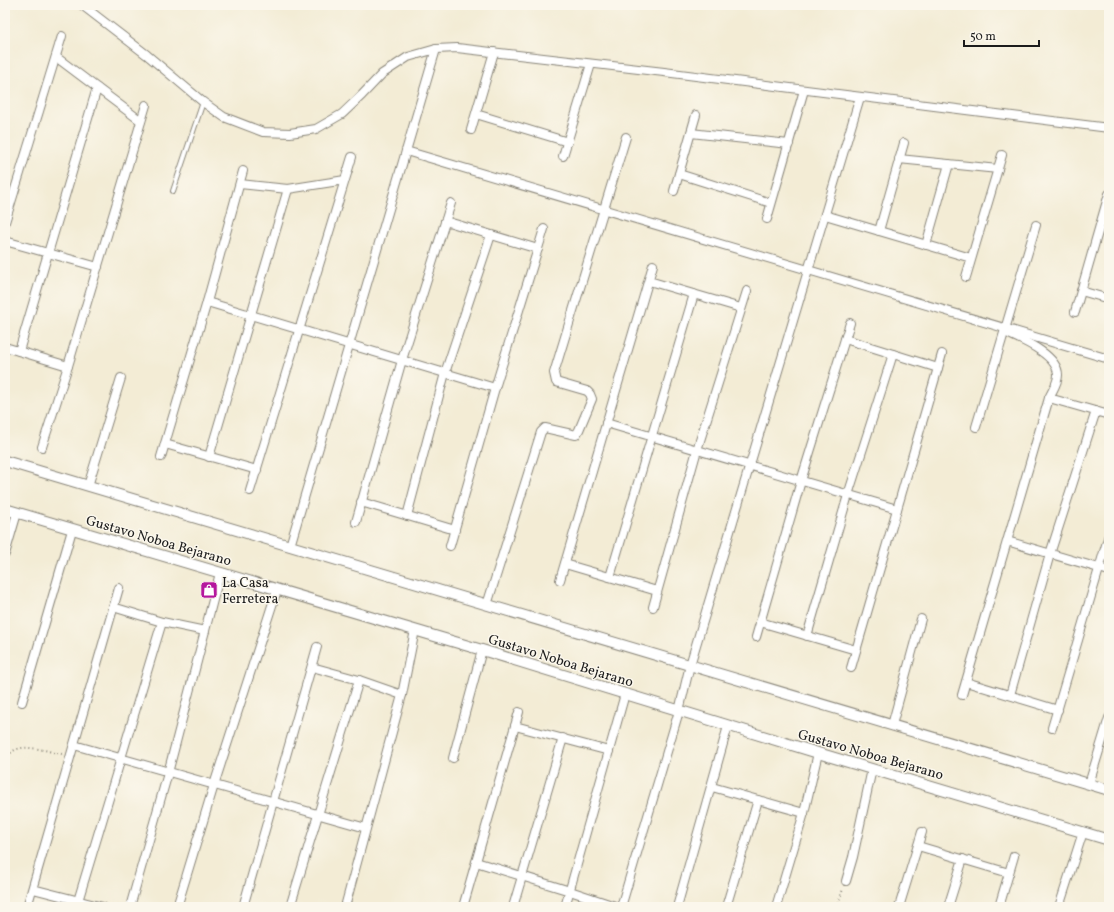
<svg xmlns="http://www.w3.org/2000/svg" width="1114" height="912" font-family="Vollkorn,serif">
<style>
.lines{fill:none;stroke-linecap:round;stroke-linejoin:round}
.service-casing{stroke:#888478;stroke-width:6}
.minor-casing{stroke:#888478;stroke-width:10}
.tertiary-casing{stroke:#888478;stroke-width:12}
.path{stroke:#888478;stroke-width:2;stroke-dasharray:1 3;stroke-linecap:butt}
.service{stroke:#fff;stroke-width:4}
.minor{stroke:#fff;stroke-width:8}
.tertiary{stroke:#fff;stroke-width:10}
.labels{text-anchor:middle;stroke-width:3;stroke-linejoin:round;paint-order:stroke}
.street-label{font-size:14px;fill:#1c1c1c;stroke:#fbf7ec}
.poi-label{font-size:14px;fill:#1c1c1c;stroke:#fbf7ec;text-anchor:start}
</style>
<rect width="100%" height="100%" fill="#fbf7ec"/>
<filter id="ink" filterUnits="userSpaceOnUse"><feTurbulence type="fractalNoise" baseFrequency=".025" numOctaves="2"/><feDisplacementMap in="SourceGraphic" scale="8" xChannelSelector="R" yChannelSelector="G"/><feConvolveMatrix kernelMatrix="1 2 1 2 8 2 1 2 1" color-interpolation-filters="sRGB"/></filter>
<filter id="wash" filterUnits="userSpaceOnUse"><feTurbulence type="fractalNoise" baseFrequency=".012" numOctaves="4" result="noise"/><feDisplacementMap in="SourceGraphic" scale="16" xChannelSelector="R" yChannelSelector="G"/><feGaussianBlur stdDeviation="0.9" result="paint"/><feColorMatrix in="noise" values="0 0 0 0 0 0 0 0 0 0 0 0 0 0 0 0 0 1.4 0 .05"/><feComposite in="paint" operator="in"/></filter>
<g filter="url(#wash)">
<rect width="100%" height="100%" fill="#f3ecd5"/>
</g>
<g filter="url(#ink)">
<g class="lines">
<defs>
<path id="service" d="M173,191L203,102"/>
<g id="minor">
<path d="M82,5L147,55L203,102L224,117L263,132L290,133L316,129L342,114L362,95L382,74L408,57L436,49L457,48L664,72L1109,128"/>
<path d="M56,57L141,121"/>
<path d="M476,114L568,142"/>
<path d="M471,130L494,52"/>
<path d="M691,133L789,144"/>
<path d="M406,151L1109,359"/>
<path d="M563,156L591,64"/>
<path d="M899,159L998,169"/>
<path d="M679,174L771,203"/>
<path d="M240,184L288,189L345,180"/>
<path d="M674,191L696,115"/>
<path d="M825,215L971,258"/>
<path d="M767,219L804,90"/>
<path d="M445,221L538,249"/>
<path d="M5,222L62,36"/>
<path d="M879,231L904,143"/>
<path d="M5,241L98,267"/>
<path d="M926,245L949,164"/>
<path d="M966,277L1002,155"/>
<path d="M649,281L741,308"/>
<path d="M1081,291L1109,299"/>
<path d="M207,302L495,388"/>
<path d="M1075,312L1109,194"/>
<path d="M845,339L938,368"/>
<path d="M5,347L68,366"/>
<path d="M19,351L97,88"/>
<path d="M1049,398L1109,415"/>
<path d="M606,423L897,509"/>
<path d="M976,427L1036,225"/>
<path d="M165,444L257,470"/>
<path d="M42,447L68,366L146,105"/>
<path d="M161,457L207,302L243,171"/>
<path d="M209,457L288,189"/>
<path d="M88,486L121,378"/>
<path d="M250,491L352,157"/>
<path d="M361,502L455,530"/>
<path d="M407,516L445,373L491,235"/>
<path d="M356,522L402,360L451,203"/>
<path d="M1007,541L1109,571"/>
<path d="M290,546L436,49"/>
<path d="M450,546L495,388L544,229"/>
<path d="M5,554L17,513"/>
<path d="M565,564L657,591"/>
<path d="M610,577L694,294"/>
<path d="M560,580L653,265"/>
<path d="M487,605L541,432L545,428L576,435L579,430L592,399L590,394L587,391L556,382L554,373L626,137"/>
<path d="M113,607L162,622L205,631"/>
<path d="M653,607L697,450L747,291"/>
<path d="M760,622L856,650"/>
<path d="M807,636L848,495L893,354"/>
<path d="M756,637L801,481L850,323"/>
<path d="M312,667L359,680L402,695"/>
<path d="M851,668L942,354"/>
<path d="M966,682L1058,710"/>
<path d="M962,695L1049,398C1052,391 1058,383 1058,375C1058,355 1022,340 1007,333"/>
<path d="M1010,695L1050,554L1096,411"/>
<path d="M22,702L72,530"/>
<path d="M892,725L921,619"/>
<path d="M515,726L609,751"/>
<path d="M1052,728L1109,535"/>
<path d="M74,745L366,828"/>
<path d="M453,758L482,650"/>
<path d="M1089,784L1109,718"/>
<path d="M712,787L804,813"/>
<path d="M918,846L1009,873"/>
<path d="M476,862L570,891L618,907"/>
<path d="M846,881L853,857L872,769"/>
<path d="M33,889L103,907"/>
<path d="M78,901L162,622"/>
<path d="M27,907L119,588"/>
<path d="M130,907L168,773L220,573"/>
<path d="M177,907L214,785L277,590"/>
<path d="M243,907L317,647"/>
<path d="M290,907L359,680"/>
<path d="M345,907L402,695L415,630"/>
<path d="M463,907L519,712"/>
<path d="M513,907L563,738"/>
<path d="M565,907L625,694"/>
<path d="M621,907L679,711L690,665L860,97"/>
<path d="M677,907L728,726"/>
<path d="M726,907L758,800"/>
<path d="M776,907L804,813L818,753"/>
<path d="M899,907L922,832"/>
<path d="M948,907L963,859"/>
<path d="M999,907L1014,856"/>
<path d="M1059,907L1083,832"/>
</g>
<g id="tertiary">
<path d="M5,461L1109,790"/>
<path d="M5,509L482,650L818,753L1109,840"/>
</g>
</defs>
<use href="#service" class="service-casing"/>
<use href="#minor" class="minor-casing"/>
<use href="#tertiary" class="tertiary-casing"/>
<g class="path">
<path d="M5,768C6,764 7,759 9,756C16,740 49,752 62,754"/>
<path d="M837,907L843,889"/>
</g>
<use href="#service" class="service"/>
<use href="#minor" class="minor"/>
<use href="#tertiary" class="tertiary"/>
</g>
</g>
<defs>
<symbol id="shop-square" viewBox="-11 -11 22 22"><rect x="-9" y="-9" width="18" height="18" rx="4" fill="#b5179e" stroke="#fbf7ec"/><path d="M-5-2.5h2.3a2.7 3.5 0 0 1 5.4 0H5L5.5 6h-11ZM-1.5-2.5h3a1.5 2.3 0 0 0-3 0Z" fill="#fff"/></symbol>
</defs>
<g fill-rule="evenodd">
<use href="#shop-square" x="199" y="580" width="20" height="20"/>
</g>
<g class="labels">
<g class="street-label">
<text transform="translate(159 540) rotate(16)" y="5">Gustavo Noboa Bejarano</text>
<text transform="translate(561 660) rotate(17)" y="5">Gustavo Noboa Bejarano</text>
<text transform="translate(871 754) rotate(16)" y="5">Gustavo Noboa Bejarano</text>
</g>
<g class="poi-label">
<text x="222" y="587">La Casa<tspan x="222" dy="16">Ferretera</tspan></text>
</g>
</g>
<rect width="1114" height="912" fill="none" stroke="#fbf7ec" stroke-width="20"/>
<path d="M964 40v6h75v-6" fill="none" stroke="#1c1c1c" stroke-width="2"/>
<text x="970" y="40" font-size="12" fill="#1c1c1c" stroke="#fbf7ec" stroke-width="3" paint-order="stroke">50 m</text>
</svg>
